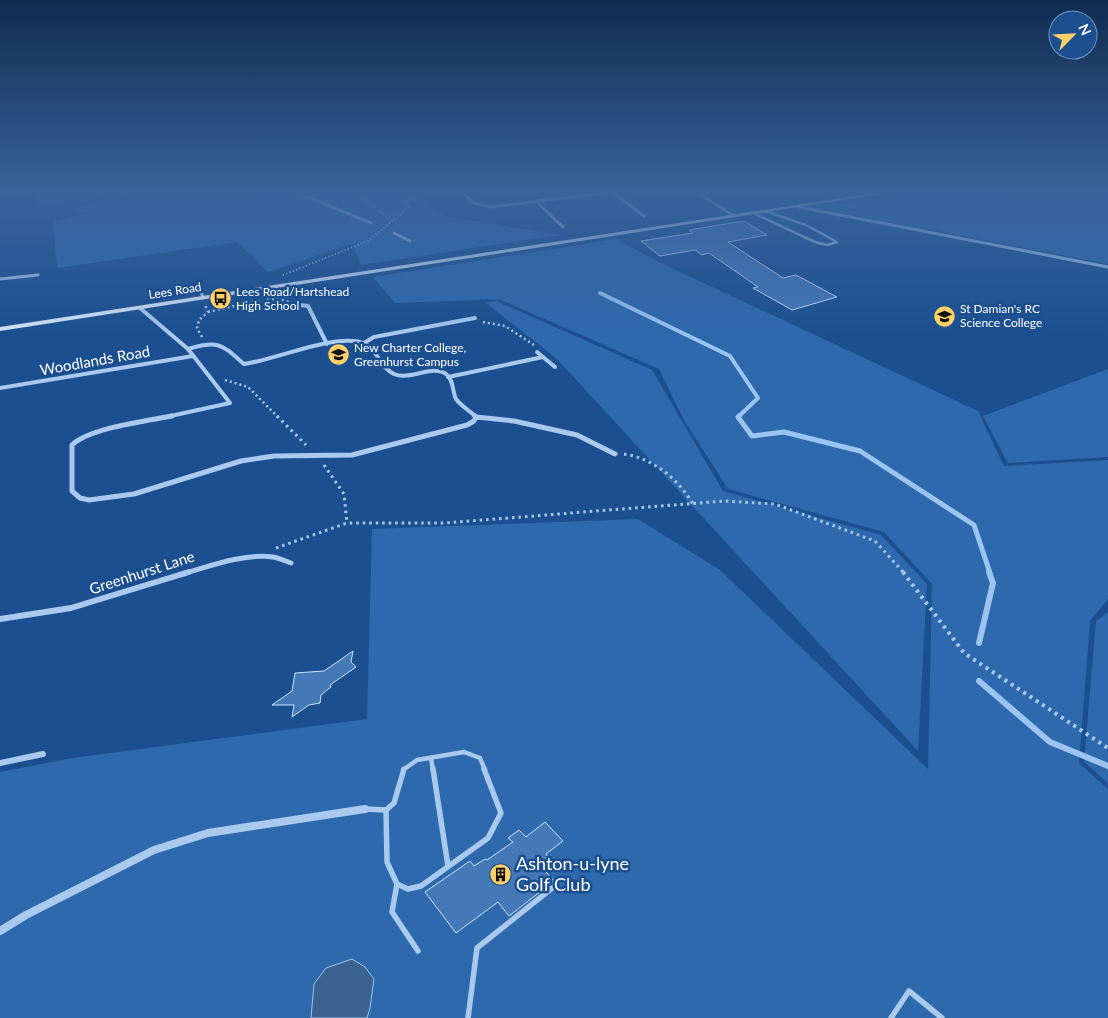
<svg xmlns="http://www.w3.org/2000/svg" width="1108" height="1018" font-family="Lato,sans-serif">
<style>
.green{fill:#2e69ad}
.water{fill:#3c6290;stroke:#9cc4f0}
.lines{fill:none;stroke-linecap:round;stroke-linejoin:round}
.stream-far3{stroke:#9cc4f0;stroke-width:3}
.stream-far2{stroke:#9cc4f0;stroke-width:4}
.stream-far1{stroke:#9cc4f0;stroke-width:5}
.stream{stroke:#9cc4f0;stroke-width:6}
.building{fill:#4478b7;stroke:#cfe3fa}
.path-far3{stroke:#a9c9ee;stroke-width:2;stroke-dasharray:1 2.5;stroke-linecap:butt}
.path-far2{stroke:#a9c9ee;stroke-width:2.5;stroke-dasharray:2 3;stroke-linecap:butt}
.path-far1{stroke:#a9c9ee;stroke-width:3;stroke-dasharray:2.5 4;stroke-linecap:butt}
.path{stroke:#a9c9ee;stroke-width:4;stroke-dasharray:3 4.5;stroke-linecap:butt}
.service-far3{stroke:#a9c9ee;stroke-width:2.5}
.service-far2{stroke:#a9c9ee;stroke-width:3}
.service-far1{stroke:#a9c9ee;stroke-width:4.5}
.service{stroke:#a9c9ee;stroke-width:5.5}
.minor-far4{stroke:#a9c9ee;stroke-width:3}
.minor-far3{stroke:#a9c9ee;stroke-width:4}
.minor-far2{stroke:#a9c9ee;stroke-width:5}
.minor-far1{stroke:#a9c9ee;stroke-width:6}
.minor{stroke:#a9c9ee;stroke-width:8}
.secondary{fill:#d6e6fa;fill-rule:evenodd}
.labels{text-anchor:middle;stroke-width:5;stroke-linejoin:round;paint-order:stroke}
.far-street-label{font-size:12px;fill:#fff;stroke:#1b4f8f}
.far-poi-label{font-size:12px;fill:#fff;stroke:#1b4f8f;text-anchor:start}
.street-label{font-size:15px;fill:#fff;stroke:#1b4f8f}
.near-poi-label{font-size:18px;fill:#fff;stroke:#1b4f8f;text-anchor:start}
</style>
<rect width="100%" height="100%" fill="#1b4f8f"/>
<g class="green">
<path d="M33,193H87L90,197L40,206Z"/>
<path d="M157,193H417L444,216L560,235L361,265L352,244L268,272L237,242L57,268L53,222Z"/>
<path d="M913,193H1108V264L816,208Z"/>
<path d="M115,198L124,203L77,214L69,209Z"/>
<path d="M616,239L663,264L978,411L1004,466L1108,460V599L1090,621L1079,763L1108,789V1018H0V772L72,758L367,719L372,529L638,519L720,570L928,769L932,584L884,532L728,489L684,420L659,369L499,299L395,303L373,277Z"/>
<path d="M496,301L652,370L723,491L881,535L927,584L918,751L557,359L486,303Z"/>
<path d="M1108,369V457L1008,463L983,416Z"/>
<path d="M1108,612V783L1084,762L1096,621Z"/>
</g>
<path class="water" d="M352,959L365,967L374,979L370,1008L367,1018H311L314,984L326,968Z"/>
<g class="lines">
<g class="stream-far3">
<path d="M298,193L371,223"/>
<path d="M394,233L410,241"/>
</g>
<path class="stream-far2" d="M600,293L730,356L758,398L738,417"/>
<path class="stream-far1" d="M739,416L738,417L752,436L784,432L860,451L974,525L990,573"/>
<g class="stream">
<path d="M979,643L993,583L989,572"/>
<path d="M979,681L1050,742L1108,766"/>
</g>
</g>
<g class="building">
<path d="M744,221L767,235L728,242L783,278L796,275L837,297L792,310L753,288L758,287L709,253L702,255L695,250L660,256L641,241L693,233L689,230Z"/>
<path d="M353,651L351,662L356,667L330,685L331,687L321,695L320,703L309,705L292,717L294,705H272L292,691L295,673L324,671Z"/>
<path d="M545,822L563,841L546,854L548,857L539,864L554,881L509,916L498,902L456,933L425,892L470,861L474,866L485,859L487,860L513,842L508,838L519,830L526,837Z"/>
</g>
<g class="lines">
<g class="path-far3">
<path d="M355,193L392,220"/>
<path d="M283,275L368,241L409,207L402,201L416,199L415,196L442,193"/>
</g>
<g class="path-far2">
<path d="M267,299H280L292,303"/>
<path d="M208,312L261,300"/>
<path d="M483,322L505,326L534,345"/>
<path d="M202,337L197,328L199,320L208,312L205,305"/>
<path d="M225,380L248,387L278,417"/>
</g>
<g class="path-far1">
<path d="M277,416L306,445"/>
<path d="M624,454C653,458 679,480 693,504"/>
<path d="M324,465L344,494L347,523"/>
<path d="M276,548L347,523H444L724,501L775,504L875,541L904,573"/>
</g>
<path class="path" d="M903,572L964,653L1108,748"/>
<g class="service-far3">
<path d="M753,213L815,242L827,245L837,242L806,225L765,211"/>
<path d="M198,283L201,293"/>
</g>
<path class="service-far2" d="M201,291L203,298"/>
<g class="service-far1">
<path d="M431,758L433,770"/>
<path d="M403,770L417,760L464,752L480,758L485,770"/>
</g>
<g class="service">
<path d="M433,769L448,866"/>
<path d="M365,809L386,810"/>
<path d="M386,810L387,862L397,884L408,889L421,886L488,838L501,813L484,769"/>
<path d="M386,810L394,803L404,769"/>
<path d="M397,884L392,912L418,951"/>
<path d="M468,1018L477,948L556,885"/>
<path d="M891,1018L909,991L942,1018"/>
</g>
<g class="minor-far4">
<path d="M463,193L474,203L490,207L605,193"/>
<path d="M614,193L644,216"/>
<path d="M698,193L734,216"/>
<path d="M537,202L563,227"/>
<path d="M799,207L1108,267"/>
<path d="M0,279L38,275"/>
</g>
<g class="minor-far3">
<path d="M300,305L308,306L327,344"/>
<path d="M140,308L188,349"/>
<path d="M364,343L374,337L475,318"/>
<path d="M188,349C219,340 221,344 244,364C275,360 335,333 363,343C377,348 380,368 394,374C410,381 432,364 446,374C454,380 452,391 456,399C461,406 470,411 476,417"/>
<path d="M537,352L555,367"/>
<path d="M448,377L543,357"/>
<path d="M0,388L193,356"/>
<path d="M166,417L230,403L188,349"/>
</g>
<g class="minor-far2">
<path d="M172,416C146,421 89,428 72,445V491L80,498L89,500L134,494L241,461L274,456L352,455L467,425L474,421L476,417L475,416"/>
<path d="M476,417L514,421L577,435L615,454"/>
<path d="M185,573C210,566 246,553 273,557C279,558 285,561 291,563"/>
</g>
<g class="minor-far1">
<path d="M0,619L71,608L189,572"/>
<path d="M0,763L43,754"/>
</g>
<path class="minor" d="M0,931L26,915L154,850L208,833L365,809"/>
<path class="secondary" d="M874,193H889L0,331V327Z"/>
</g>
<linearGradient id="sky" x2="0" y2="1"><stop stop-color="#0f2b4f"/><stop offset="0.57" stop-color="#39639b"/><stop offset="1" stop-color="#39639b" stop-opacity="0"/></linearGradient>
<rect width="1108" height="336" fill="url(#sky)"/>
<defs>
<symbol id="bus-disc" viewBox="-11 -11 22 22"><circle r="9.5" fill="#ffd166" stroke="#1b4f8f"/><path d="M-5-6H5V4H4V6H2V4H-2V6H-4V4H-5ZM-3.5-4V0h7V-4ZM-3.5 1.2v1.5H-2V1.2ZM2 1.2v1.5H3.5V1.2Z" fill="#111"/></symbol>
<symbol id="school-disc" viewBox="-11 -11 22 22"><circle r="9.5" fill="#ffd166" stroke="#1b4f8f"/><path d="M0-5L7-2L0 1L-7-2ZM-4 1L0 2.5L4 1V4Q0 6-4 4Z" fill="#111"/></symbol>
<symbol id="university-disc" viewBox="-11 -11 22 22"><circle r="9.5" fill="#ffd166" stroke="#1b4f8f"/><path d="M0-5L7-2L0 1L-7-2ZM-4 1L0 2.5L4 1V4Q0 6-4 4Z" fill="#111"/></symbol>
<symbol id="building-disc" viewBox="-11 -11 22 22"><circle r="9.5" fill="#ffd166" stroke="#1b4f8f"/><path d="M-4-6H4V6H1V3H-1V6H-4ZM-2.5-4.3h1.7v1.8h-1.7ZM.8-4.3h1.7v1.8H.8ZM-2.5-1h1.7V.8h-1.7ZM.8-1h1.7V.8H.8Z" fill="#111"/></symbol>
</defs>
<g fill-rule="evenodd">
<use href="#bus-disc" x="208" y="286" width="25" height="25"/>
<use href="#school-disc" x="932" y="304" width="25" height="25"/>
<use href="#university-disc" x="326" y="342" width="25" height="25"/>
<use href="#building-disc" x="488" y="862" width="25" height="25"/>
</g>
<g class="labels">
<g class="far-street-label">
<text transform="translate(175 291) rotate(-9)" y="4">Lees Road</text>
</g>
<g class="far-poi-label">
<text x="236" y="296">Lees Road/Hartshead<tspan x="236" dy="14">High School</tspan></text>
<text x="960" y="313">St Damian's RC<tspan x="960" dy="14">Science College</tspan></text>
<text x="354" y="352">New Charter College,<tspan x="354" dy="14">Greenhurst Campus</tspan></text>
</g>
<g class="street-label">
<text transform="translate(95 361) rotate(-10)" y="5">Woodlands Road</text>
<text transform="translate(142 573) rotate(-18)" y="5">Greenhurst Lane</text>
</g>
<g class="near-poi-label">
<text x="516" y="870">Ashton-u-lyne<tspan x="516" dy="21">Golf Club</tspan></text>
</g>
</g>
<g transform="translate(1073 35) rotate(66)"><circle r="24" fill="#1b4f8f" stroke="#7695bc"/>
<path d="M0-4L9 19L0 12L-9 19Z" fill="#ffd166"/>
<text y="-8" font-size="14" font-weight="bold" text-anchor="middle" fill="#ffffff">N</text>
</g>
</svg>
